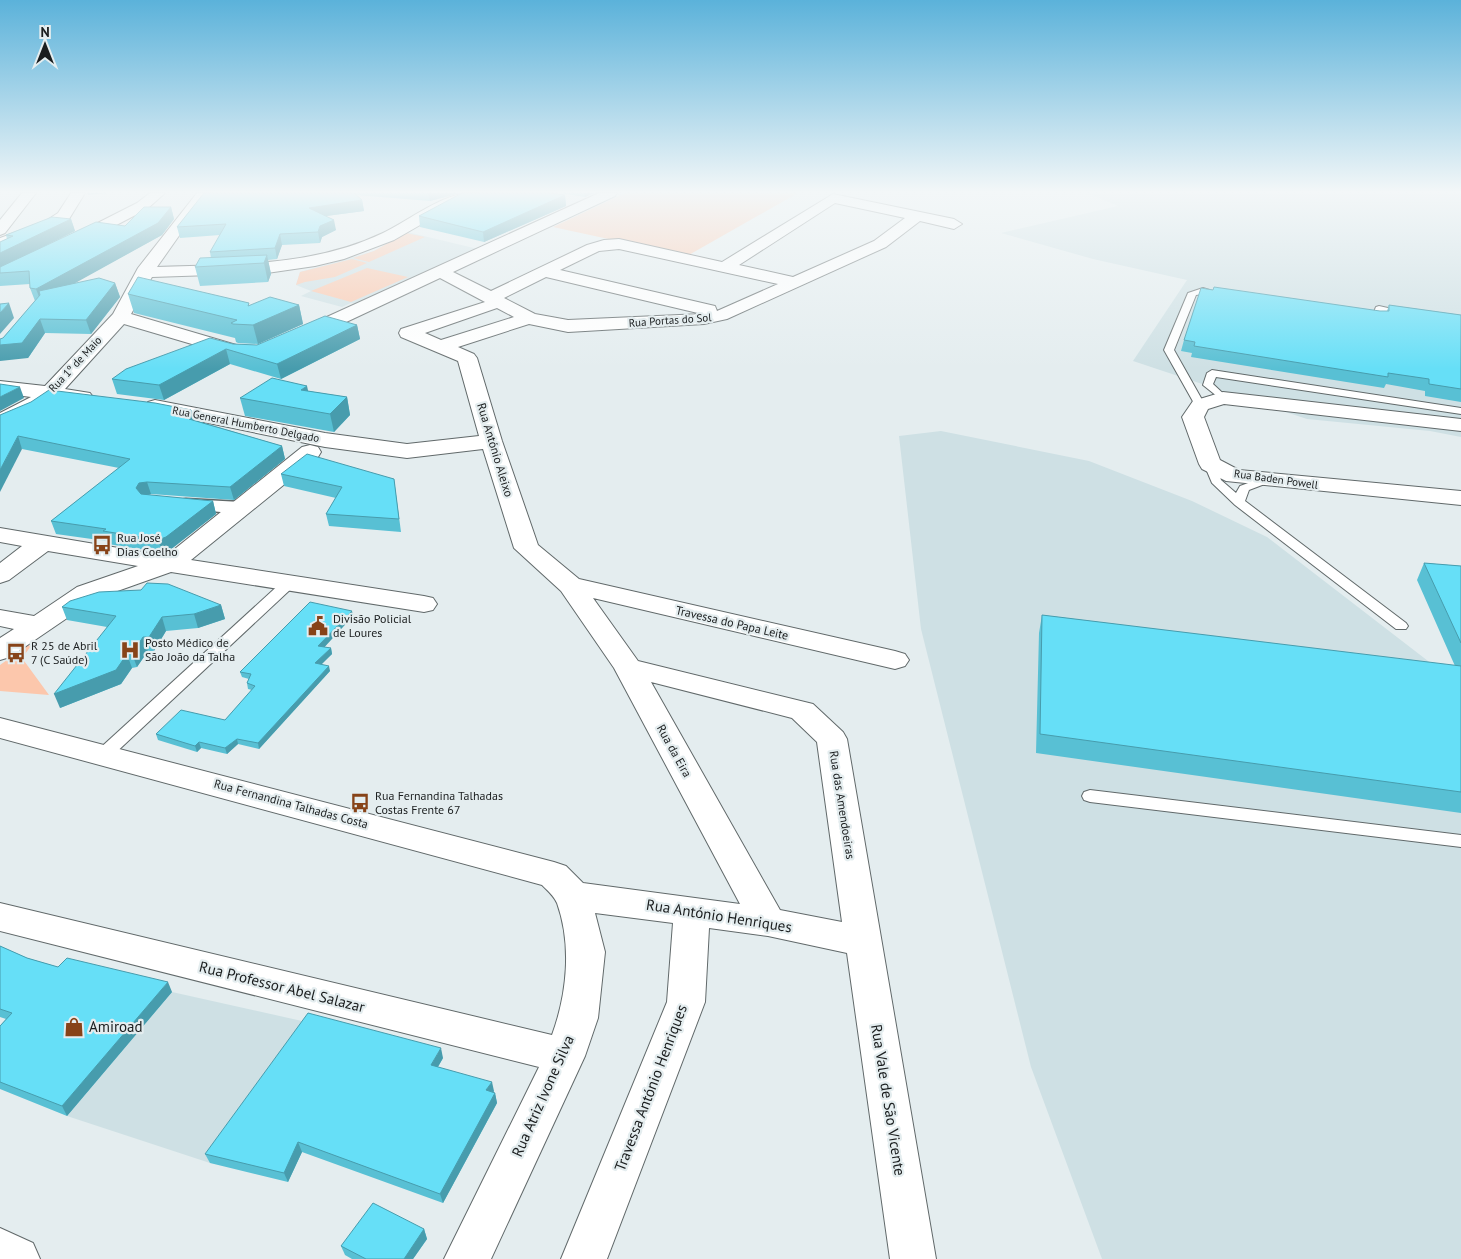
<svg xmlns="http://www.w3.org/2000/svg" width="1461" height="1259" font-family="'PT Sans',sans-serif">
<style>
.built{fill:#cee0e4}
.green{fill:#fcc7ac}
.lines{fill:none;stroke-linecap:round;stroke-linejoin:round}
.service-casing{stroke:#61696a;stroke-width:2}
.pedestrian-casing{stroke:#61696a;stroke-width:3}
.minor-casing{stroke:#61696a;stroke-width:2}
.tertiary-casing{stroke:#61696a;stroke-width:2}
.service{fill:#fff;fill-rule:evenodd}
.pedestrian{fill:#fff;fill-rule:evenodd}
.minor{fill:#fff;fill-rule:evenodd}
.tertiary{fill:#fff;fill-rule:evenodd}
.wall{fill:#58c0d4}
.shaded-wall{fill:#479cad}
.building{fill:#66dff7;stroke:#479cad}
.labels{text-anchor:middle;stroke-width:4.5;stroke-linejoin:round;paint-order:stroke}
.far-street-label{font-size:11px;fill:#1a1d1e;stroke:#e4edef}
.street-label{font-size:12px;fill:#1a1d1e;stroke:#e4edef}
.poi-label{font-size:12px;fill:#1a1d1e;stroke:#e4edef;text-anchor:start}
.near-street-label{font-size:15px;fill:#1a1d1e;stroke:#e4edef}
.near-poi-label{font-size:15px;fill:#1a1d1e;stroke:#e4edef;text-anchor:start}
</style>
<rect width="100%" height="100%" fill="#e4edef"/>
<g class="built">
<path d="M1087,193H1461V437L1430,431L1307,419L1133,361L1187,280L1093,259L1001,233L1118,206Z"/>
<path d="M407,232L478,249L357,304L351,303L342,307L301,296L311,291L296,285L300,272L374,251Z"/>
<path d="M941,431L1089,461L1192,501L1267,537L1441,671L1461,674V1259H1102L1031,1067L921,629L899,436Z"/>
<path d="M172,992L311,1023L210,1163L67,1116Z"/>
</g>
<g class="green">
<path d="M625,193H798L687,256L553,227Z"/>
<path d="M406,233L425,237L369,262L353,258L374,251Z"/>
<path d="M352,259L367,263L335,277L305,282L296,285L300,272Z"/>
<path d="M367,268L408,277L351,302L311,291Z"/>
<path d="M28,645L31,646L22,658L49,695L0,691V665Z"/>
</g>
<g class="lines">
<defs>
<g id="service">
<path d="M1203,288L1222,294L1218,297L1203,294L1196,295L1174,350L1205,405L1200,408L1195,405L1164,350L1188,293Z"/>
<path d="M1379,306L1410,313L1406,316L1383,312L1380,319L1366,318L1361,315L1366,312L1373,314L1376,307Z"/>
<path d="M1212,370L1461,408V414L1216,377L1213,384L1228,398L1223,401L1203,385L1207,373Z"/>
<path d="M1210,461L1216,464L1221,480L1236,493L1240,486L1262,478H1270V482L1249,490L1245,501L1406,623L1408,626L1406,629H1396L1235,505L1212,483L1204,464Z"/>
<path d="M288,580L295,584L293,587L110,758H98L96,754L98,750L283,581Z"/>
<path d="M1090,790L1461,835V847L1090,802L1084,800L1082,796L1084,792Z"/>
</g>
<path id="pedestrian" d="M186,499L241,502L248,504L250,508L248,512L241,514L180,508L177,504L180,500Z"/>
<g id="minor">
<path d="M22,193H36L5,233L0,235V220Z"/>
<path d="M71,193H85L69,219L54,228L0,249V238L44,222L58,213Z"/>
<path d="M197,193H212L202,203L157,267C234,264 312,267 383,233C410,220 447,190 476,193L394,240L344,259L315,266L267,273L152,277L131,314L243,347L246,351L243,355H229L124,324L65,389L90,393L93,397L90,401L83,403L54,400L35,412L0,427V413L31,397L0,393V381L45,386L113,314L138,268Z"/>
<path d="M599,193H617L615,196L453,272L491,291L587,245L604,240L619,239L722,262L833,194L954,219L962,224L954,229L920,221L886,247L727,319L704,324L568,332L529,324L458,347L474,354L477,358L502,441L538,545L579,579L895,651L905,654L909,660L905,666L895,669L593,598L638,661L813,704L843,732L847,739L936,1259H890L847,953L768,936L709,928L705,1002L607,1259H561L667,1002L673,923L595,913L605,952L598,1018L585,1056L491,1259H444L539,1067L0,931V903L552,1035C567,994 572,945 557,903C554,896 547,890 542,885L0,738V718L554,862L566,866L583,883L740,904L614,668L561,591L514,548L483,449L407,458L325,447L155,412L148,410L145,406L148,402L155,400L325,433L407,444L479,436L458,361L401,337L399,333L401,329L485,302L440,278L310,339H296L294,335L296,331ZM835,203L905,218L874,241L793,277L739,265ZM619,249L778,284L717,311L715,306L560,270L599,251ZM546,277L702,314L568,320L535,314L504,298ZM497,308L514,317L441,340L425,333ZM651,682L792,718L817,742L842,922L780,910Z"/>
<path d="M1223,392L1461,419V431L1224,404L1208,409L1204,417L1220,460L1239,470L1461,491V505L1226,481L1202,469L1199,464L1182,417L1193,401Z"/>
<path d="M310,445L318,447L321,452L318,457L191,560L424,596L433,598L437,604L433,610L424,612L171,572L95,599L10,657L0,660V638L14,629L0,626V610L34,616L77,587L138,566L48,551L9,580L0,583V563L22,546L0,542V528L166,556L302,447Z"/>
<path d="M0,1228L33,1243L40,1259H0Z"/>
</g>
<path id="tertiary" d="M150,193H165L147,209L82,243H70L68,240L70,237L137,203Z"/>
</defs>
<use href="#service" class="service-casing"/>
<use href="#pedestrian" class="pedestrian-casing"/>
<use href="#minor" class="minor-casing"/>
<use href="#tertiary" class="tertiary-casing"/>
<use href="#service" class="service"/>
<use href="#pedestrian" class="pedestrian"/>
<use href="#minor" class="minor"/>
<use href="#tertiary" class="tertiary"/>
</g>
<g class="wall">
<path d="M204,193H460L430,201L356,195L362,200L364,211L326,216L336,230L322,237L320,243L282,245L277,259L268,260L271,274L268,282L200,286L195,267L211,258L210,252L220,235L180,238L177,227Z"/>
<path d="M560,193H594L585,197Z"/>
<path d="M565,195L566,206L484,242L420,227L419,216Z"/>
<path d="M171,207L174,219L162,235L74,283H115L120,297L91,334L45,333L28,358L3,338L35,301L30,288V284L0,286V242L7,239L6,235L71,219L75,231L47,245L125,226Z"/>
<path d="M128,294L249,303V305H299L303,324L258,344L238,343L236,342L235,338L134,313Z"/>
<path d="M1389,305L1461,315V402L1425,396V391L1386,384L1384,388L1191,357L1192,353L1181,351L1184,340L1380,311H1387Z"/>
<path d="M357,325L360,339L281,379L230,364L164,400L117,394L112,379L233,344L257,345Z"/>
<path d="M308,391L347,397L350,415L334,432L245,416L240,398Z"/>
<path d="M0,415L194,420L282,446L285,459L234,500L151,494L148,495L213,501L216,514L170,550L163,553L108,544L106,541L56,534L51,521L119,468L22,449Z"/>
<path d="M281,474L394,479L401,532L329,526L326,514L336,498L284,486Z"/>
<path d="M1424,563L1461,566V813L1036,753L1039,633L1042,615L1455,666L1417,580Z"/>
<path d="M221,605L225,619L198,628L166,631L154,651H148L137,667L132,668L121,684L60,708L107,627L67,620L62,607Z"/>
<path d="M353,616L324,647L331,648L332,654L321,664L330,671L259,749L238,744L227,754L201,748L197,752L158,740L156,734L225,720L252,690L248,689L247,683L249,679L242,677L240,672Z"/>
<path d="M0,946L27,958L58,967L172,992L67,1116L0,1089V1026L6,1019L0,1017Z"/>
<path d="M443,1058L438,1067L494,1091L493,1093H495L497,1103L443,1203L302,1152L288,1182L210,1163L205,1154Z"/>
<path d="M424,1229L427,1239L413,1259H352L345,1255L341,1246Z"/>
</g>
<g class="shaded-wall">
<path d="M87,193H110H109L88,195Z"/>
<path d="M428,193H460L430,201Z"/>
<path d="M584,193H594L585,197Z"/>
<path d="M565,195L566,206L484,242L483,232Z"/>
<path d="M362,200L364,211L311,218L309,208Z"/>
<path d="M171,207L174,219L162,235L41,302L36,289Z"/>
<path d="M71,219L75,231L0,268V253Z"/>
<path d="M334,220L336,230L322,237L320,243L318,232L320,226Z"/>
<path d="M280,234L282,245L277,259L275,248Z"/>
<path d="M267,255L271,274L268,282L264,263Z"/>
<path d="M115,283L120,297L91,334L86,320Z"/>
<path d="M9,303L14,318L0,334V313Z"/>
<path d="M299,305L303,324L258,344L253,325Z"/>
<path d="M40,319L45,333L28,358L0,361V345Z"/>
<path d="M357,325L360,339L281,379L277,364Z"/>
<path d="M226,349L230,364L164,400L159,385Z"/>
<path d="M307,386L311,404L301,390Z"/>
<path d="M20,387L24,398L0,411V397Z"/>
<path d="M347,397L350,415L334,432L330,414Z"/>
<path d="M191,410L195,422L189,419Z"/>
<path d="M18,436L22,449L0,492V470Z"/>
<path d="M282,446L285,459L234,500L230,487Z"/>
<path d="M147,482L151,494L144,496L140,501L136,488L139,483Z"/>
<path d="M213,501L216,514L170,550L163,553L158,540Z"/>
<path d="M221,605L225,619L198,628L194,614Z"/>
<path d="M352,611L353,616L320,652L318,646Z"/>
<path d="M162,617L166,631L154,651L149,637Z"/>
<path d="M143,637L148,651L137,667L132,654Z"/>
<path d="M331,648L332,654L317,669L315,663Z"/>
<path d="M127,654L132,668L121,684L60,708L54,694Z"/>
<path d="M329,666L330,671L259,749L258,743Z"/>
<path d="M237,739L238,744L227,754L225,748Z"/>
<path d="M199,742L201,748L197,752L195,746Z"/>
<path d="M168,982L172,992L67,1116L62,1106Z"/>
<path d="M441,1048L443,1058L433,1075L431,1065Z"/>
<path d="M492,1082L494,1091L488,1100L486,1090Z"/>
<path d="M495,1093L497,1103L443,1203L440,1194Z"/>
<path d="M298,1142L302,1152L288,1182L284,1173Z"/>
<path d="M424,1229L427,1239L413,1259H404Z"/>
</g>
<g class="building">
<path d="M204,193H354L362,200L309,208L334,220L320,226L318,232L280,234L275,248L210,252L226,224L177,227Z"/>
<path d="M462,193H550L565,195L483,232L419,216Z"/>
<path d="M144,207H171L158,223L36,289L30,288L29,271L0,273V267L96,222L125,226Z"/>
<path d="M52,217L71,219L0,253V242L13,236L6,235Z"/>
<path d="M267,255L264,263L195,267L200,258Z"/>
<path d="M138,277L249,303L248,306L270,297L299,305L253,325L233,324L231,323L237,320L128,294Z"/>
<path d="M99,278L115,283L86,320L40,319L22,343L0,345V339L3,338L40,295L39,291Z"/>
<path d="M1214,287L1380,311H1389V305L1461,315V389L1429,384V379L1388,373V377L1194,346L1195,342L1184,340L1201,288L1213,290Z"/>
<path d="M9,303L0,313V304Z"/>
<path d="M325,316L357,325L277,364L226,349L159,385L112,379L126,369L210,338L233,344L257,345Z"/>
<path d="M272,378L307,386L301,390L347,397L330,414L240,398Z"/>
<path d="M0,384L20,387L0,397Z"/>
<path d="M49,390L155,403L191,410L189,419L282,446L230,487L147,482L139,483L136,488L141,494L213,501L166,537L158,540L103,531L106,529L51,521L130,459L18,436L0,470V415L31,402Z"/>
<path d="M307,454L394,479L399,519L326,514L342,487L281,474Z"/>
<path d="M1424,563L1461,566V643Z"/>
<path d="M147,583L168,584L221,605L194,614L162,617L149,637H143L132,654H127L116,670L54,694L116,616L62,607L70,601L99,592L141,590Z"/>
<path d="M310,602L352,611L318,646L331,648L315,663L329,666L258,743L237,739L225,748L199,742L195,746L156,734L181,710L225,720L255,686L247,683L251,674L240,672Z"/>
<path d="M1042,615L1461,666V792L1040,734Z"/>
<path d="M0,946L27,958L58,967L67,958L168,982L62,1106L0,1082V1026L12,1013L0,1009Z"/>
<path d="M308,1013L441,1048L431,1065L492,1082L486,1090L495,1093L440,1194L298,1142L284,1173L205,1154Z"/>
<path d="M373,1203L424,1229L404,1259H366L341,1246Z"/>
</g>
<linearGradient id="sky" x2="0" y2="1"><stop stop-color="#5bb2da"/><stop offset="0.52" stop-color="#f3f7f8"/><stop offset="1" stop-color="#f3f7f8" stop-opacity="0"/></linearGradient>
<rect width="1461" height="369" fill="url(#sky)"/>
<defs>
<symbol id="bus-bare" viewBox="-9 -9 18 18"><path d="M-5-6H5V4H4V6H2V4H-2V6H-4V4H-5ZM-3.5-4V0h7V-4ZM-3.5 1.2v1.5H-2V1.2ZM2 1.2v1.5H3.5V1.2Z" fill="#874318" stroke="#e4edef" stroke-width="2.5" paint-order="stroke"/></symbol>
<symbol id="civic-bare" viewBox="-9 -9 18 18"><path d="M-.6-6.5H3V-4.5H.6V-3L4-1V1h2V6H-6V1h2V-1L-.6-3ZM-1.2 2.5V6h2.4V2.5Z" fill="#874318" stroke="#e4edef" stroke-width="2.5" paint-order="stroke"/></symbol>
<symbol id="hospital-bare" viewBox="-9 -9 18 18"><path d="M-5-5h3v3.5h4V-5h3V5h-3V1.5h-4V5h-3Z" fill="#874318" stroke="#e4edef" stroke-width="2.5" paint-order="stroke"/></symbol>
<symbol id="shop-bare" viewBox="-9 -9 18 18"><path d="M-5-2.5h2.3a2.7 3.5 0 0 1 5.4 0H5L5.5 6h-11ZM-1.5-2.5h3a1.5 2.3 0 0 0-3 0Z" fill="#874318" stroke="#e4edef" stroke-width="2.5" paint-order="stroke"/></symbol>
</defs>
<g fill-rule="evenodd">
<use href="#bus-bare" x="88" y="531" width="28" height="28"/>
<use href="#civic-bare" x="304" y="612" width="28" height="28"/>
<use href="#hospital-bare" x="116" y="636" width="28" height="28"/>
<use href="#bus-bare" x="2" y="639" width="28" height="28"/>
<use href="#bus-bare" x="346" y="789" width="28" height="28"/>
<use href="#shop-bare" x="60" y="1013" width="28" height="28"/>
</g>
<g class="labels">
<g class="far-street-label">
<text transform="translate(670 320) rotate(-4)" y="4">Rua Portas do Sol</text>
<text transform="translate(75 364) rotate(-47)" y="4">Rua 1º de Maio</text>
<text transform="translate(246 424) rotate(11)" y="4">Rua General Humberto Delgado</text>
<text transform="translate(1276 479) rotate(8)" y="4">Rua Baden Powell</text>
</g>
<g class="street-label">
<text transform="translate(495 450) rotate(73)" y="4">Rua António Aleixo</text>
<text transform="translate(732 623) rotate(13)" y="4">Travessa do Papa Leite</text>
<text transform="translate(674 751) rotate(61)" y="4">Rua da Eira</text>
<text transform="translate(291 804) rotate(15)" y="4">Rua Fernandina Talhadas Costa</text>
<text transform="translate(842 805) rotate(81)" y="4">Rua das Amendoeiras</text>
</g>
<g class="poi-label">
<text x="117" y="542">Rua José<tspan x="117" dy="14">Dias Coelho</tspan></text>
<text x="333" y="623">Divisão Policial<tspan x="333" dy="14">de Loures</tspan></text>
<text x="145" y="647">Posto Médico de<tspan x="145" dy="14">São João da Talha</tspan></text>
<text x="31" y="650">R 25 de Abril<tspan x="31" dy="14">7 (C Saúde)</tspan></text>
<text x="375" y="800">Rua Fernandina Talhadas<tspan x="375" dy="14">Costas Frente 67</tspan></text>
</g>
<g class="near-street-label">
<text transform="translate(719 916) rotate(9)" y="5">Rua António Henriques</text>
<text transform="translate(282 987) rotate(14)" y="5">Rua Professor Abel Salazar</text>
<text transform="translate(651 1088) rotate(-69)" y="5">Travessa António Henriques</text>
<text transform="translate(543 1096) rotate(-66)" y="5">Rua Atriz Ivone Silva</text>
<text transform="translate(888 1100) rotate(81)" y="5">Rua Vale de São Vicente</text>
</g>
<g class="near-poi-label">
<text x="89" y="1032">Amiroad</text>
</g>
</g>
<g transform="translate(45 45)" stroke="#e4edef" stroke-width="4" paint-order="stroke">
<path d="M0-4L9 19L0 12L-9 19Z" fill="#1a1d1e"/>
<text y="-8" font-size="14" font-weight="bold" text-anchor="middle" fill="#1a1d1e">N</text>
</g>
</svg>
